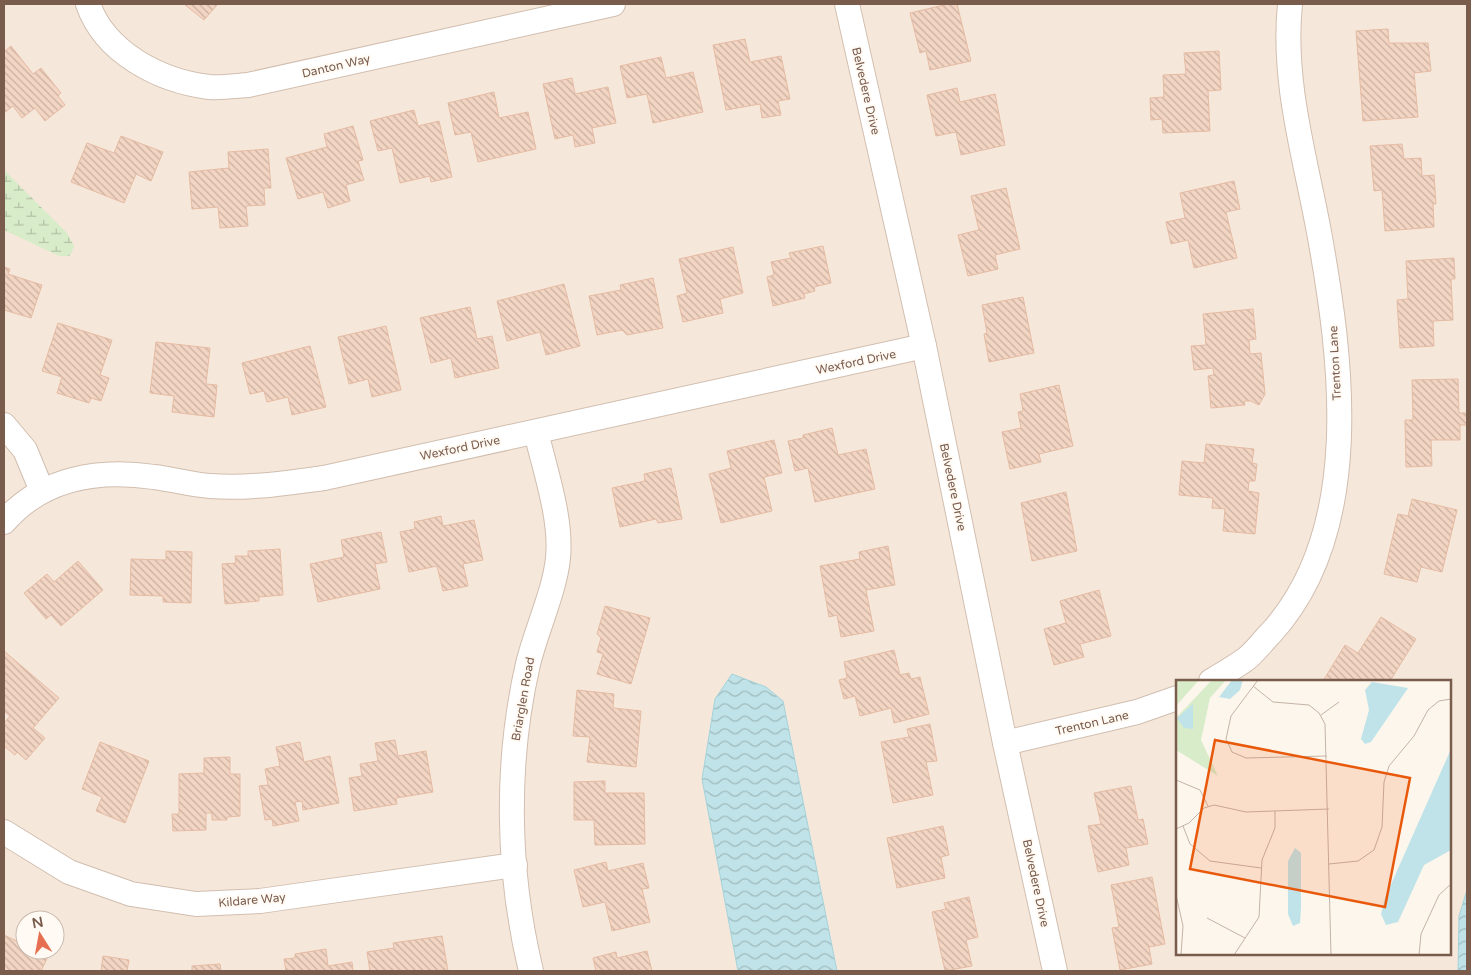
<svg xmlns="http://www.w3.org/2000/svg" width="1471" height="975" font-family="'Varela Round',sans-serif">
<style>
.residential{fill:#f5e8da;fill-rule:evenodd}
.wetland{fill:url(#wetland-marsh)}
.water{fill:url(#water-waves);stroke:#a5d3da}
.building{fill:url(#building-back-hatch);stroke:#e6bba3}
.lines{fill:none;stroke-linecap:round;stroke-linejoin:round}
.minor-casing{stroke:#d1beb0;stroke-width:26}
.minor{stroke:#fff;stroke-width:24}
.labels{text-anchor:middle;stroke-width:4;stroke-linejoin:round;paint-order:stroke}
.street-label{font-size:12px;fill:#7a5c4d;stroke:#fffaf3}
.inset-road{fill:none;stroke:#c5b3a7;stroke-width:1}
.view{fill:#e8590c;fill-opacity:0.15;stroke:#e8590c;stroke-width:2.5}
.inset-edge{fill:none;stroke:#7a5c4d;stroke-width:2.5}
</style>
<defs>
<pattern id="wetland-marsh" width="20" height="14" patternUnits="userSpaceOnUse" patternTransform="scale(1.25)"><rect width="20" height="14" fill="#d8ecc9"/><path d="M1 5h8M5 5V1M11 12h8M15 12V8" fill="none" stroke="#b4c2a5"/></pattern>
<pattern id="water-waves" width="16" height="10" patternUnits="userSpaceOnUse" patternTransform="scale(1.25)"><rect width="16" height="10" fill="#bfe3e8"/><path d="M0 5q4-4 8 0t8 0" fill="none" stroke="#a0bbbe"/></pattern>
<pattern id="building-back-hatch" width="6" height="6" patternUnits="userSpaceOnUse" patternTransform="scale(1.25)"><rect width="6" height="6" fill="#f3d5c3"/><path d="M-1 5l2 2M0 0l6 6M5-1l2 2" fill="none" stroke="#cab0a1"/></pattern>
</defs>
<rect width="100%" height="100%" fill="#fdf6ec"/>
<path class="residential" d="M4,4H1467V971H4ZM1177,681H1450V954H1177ZM25,920H55V950H25Z"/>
<path class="wetland" d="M4,170L67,233L74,246L70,256H59L4,230Z"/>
<g class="water">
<path d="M732,674L766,687L783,701L837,971H738L702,779L715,699Z"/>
<path d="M1467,890V971H1458L1459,916Z"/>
</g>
<g class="building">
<path d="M184,4H218L204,20Z"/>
<path d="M948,4H957L971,61L930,70L926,51L920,53L910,13Z"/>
<path d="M1388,29L1389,43H1428L1431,71L1414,73L1418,117L1363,121L1356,31Z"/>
<path d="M745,39L750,62L781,56L790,99L778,101L781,115L762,118L760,104L726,110L713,45Z"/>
<path d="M11,46L33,74L41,68L61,93L58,96L65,105L45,121L35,108L22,118L13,106L4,113V52Z"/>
<path d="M1219,51L1221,90L1208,91L1210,131L1163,133L1162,119L1151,120L1150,98L1164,97L1163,75L1186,74L1184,53Z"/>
<path d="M661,57L666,78L693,72L703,112L653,123L647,94L627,98L620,66Z"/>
<path d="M572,78L575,94L608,87L616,123L592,128L595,143L575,147L573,135L555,139L543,84Z"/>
<path d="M957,88L960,102L995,94L1005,145L961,155L956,132L936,136L927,95Z"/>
<path d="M494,92L499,118L528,112L536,149L478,162L471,132L455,135L448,103Z"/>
<path d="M414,110L418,126L439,121L452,177L431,182L430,176L400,183L392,148L378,151L370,121Z"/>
<path d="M353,126L363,160L358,161L364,180L346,185L350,201L328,208L323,192L298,199L286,158L327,147L324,134Z"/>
<path d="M121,136L163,152L151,181L136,174L124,203L71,182L87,143L114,153Z"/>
<path d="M1402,144L1404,159L1421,158L1422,176L1434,175L1436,204H1433L1434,227L1385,231L1382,190L1374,191L1370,146Z"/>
<path d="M268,149L271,188H264L265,205L246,206L248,226L220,228L218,207L192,209L189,172L229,168L228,152Z"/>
<path d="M1234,181L1240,209L1226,212L1237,258L1194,268L1188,240L1171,244L1166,222L1185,218L1180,193Z"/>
<path d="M1006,188L1020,249L995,255L998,269L968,276L958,235L979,230L971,196Z"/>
<path d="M823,246L831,283L814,287L815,291L804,294L805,298L773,306L767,277L774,275L771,262L791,258L789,253Z"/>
<path d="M733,247L743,293L720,299L723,313L683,322L677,296L687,293L679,259Z"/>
<path d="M1454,258L1455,279H1451L1453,320L1433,321L1434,346L1400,348L1397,300L1408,299L1406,261Z"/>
<path d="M4,267L10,269L8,274L42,285L31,318L4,310Z"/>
<path d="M653,278L663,328L627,335L622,330L597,335L589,296L621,290L620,285Z"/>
<path d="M564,284L580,346L546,355L540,332L507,341L497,301Z"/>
<path d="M1023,297L1034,353L989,362L984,334L987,333L982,305Z"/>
<path d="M470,307L477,339L492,336L499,368L455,378L451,358L431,363L420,318Z"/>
<path d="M1253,309L1256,339L1249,340L1250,354L1261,353L1265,394L1259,405L1251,401H1244L1245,405L1211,408L1208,376L1214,375L1213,368L1194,370L1191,346L1206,345L1203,314Z"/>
<path d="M58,323L112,340L100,375L109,378L101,401L91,398L89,403L57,393L62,377L42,371Z"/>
<path d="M386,326L401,390L372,397L368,379L349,384L338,337Z"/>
<path d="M156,342L210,348L206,384L217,385L214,417L172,412L174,396L150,393Z"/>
<path d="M310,346L326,407L292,415L288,397L267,402L264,391L250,394L242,363Z"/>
<path d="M1458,379L1459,413H1467V425H1460V440H1431L1432,466L1406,467L1405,420H1413L1412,380Z"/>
<path d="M1059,385L1073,446L1039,454L1041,462L1010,469L1002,432L1021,428L1018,412L1023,411L1020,394Z"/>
<path d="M832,428L838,455L866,449L875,489L815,502L808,468L795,471L788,441L803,438V435Z"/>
<path d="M774,440L782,473L764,477L772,511L721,523L709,474L731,468L727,451Z"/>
<path d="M1206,444L1254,449L1252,463L1257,464L1255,481H1249L1248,491L1259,493L1255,534L1223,531L1225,509L1212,508L1213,498L1179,495L1182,461L1204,463Z"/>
<path d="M671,468L682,519L658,523L656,519L620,527L612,488L645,481L644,474Z"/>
<path d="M1066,492L1077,551L1032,561L1021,503Z"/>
<path d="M1412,499L1457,510L1442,572L1421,567L1417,582L1384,574L1398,514L1408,516Z"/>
<path d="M441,516L443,526L474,520L483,560L463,564L468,586L443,591L437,566L409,572L400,532L415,529L414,522Z"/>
<path d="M381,532L387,562L375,564L380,589L318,602L310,564L344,557L341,540Z"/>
<path d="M888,546L895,585L866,590L874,631L841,637L837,615L829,617L820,566L860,559L859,552Z"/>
<path d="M280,549L283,595L259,597V601L225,604L222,564L236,563L235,556H248V551Z"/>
<path d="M166,551L192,552L191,603L163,602V596L130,595L131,559L166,560Z"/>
<path d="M78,561L103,590L61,626L51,615L46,619L24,593L47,574L54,582Z"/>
<path d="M1099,590L1111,636L1080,644L1084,657L1054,665L1044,629L1066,623L1060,601Z"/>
<path d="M605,606L650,618L631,684L597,674L603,654L597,652L601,638L597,634Z"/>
<path d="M1381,617L1416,639L1390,681H1323L1345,645L1358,653Z"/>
<path d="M894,650L900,675L909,673L911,679L920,677L929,714L894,723L891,708L860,716L855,696L844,699L839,680L847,678L844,662Z"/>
<path d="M4,651L59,698L33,728L45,738L26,760L17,752L15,755L4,746V723L10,716L4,711Z"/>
<path d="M577,690L614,694L613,708L641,711L636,767L587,762L590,737L573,736Z"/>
<path d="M930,724L937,761L926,762L933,795L893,803L881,742L909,737L907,729Z"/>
<path d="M395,740L398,756L426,751L433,792L396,798L397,804L354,811L349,778L362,776L360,764L378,761L375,743Z"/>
<path d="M100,742L149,761L125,823L96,811L102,797L82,789Z"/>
<path d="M300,742L304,762L330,756L339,803L303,810L302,801L295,802L299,821L273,826L272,819L265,820L259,786L268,785L265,769L280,766L276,747Z"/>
<path d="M230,757V774H240V816L227,817V820H212V813H206V830L173,831L172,814H179V774L204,773V758Z"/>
<path d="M605,781V793H644L645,844L595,845L594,820H574V782Z"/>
<path d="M1131,786L1138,820L1143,819L1148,844L1126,848L1129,865L1098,872L1088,826L1101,824L1094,793Z"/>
<path d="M943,826L949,855L941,857L945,878L897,888L887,838Z"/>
<path d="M606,862L608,871L643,863L649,888L642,889L650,922L612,931L605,902L583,907L574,870Z"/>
<path d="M1152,877L1165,944L1149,947L1152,964L1120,970L1112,928L1119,927L1111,885Z"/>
<path d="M969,897L978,937L966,940L972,966L945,971L932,912L946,909L944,903Z"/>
<path d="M24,930L25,950H51L41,971H4V935L19,942Z"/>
<path d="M442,936L448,971H370L367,952L394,948L393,943Z"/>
<path d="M326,949L328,966L352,962L353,971H286L284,959L295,958V954Z"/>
<path d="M647,951L652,971H596L593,958L616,952L617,958Z"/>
<path d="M103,956L129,960L127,971H101Z"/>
<path d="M220,964L221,971H192V966Z"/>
</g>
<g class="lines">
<defs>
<g id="minor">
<path d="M88,4C105,53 160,81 209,87C221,88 235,86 248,85L613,4"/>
<path d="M847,4L924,346L1005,743L1055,971"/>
<path d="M4,425L25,450L42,491"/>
<path d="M4,522C42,478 98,469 154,477C172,479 191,485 210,486C248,489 286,483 324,478L924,346"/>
<path d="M1211,681C1223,674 1235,667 1246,659C1255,652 1262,642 1270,634C1365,531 1342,359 1319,232C1305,156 1282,82 1290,4"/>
<path d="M1005,743L1137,712L1177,698"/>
<path d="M4,832L69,872L131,894L196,904L260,901L515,865"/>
<path d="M531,971C507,871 505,764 528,664C536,631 555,590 558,558C562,519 545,470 536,432"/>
</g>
</defs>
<use href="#minor" class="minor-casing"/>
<use href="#minor" class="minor"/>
</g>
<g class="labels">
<g class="street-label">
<text transform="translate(336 66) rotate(-13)" y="4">Danton Way</text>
<text transform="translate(866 91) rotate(77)" y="4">Belvedere Drive</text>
<text transform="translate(856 362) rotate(-12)" y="4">Wexford Drive</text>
<text transform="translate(1335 363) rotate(-93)" y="4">Trenton Lane</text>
<text transform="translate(460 448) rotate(-12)" y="4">Wexford Drive</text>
<text transform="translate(953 487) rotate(78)" y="4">Belvedere Drive</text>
<text transform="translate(523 699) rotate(-80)" y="4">Briarglen Road</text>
<text transform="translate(1092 723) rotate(-13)" y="4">Trenton Lane</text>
<text transform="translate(1036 883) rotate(78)" y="4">Belvedere Drive</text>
<text transform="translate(252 900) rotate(-5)" y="4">Kildare Way</text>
</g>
</g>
<g transform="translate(1176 680)">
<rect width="275" height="275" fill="#fdf6ec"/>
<path d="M0,0H23L0,26ZM36,0H50L34,18L25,60L42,96L0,70V38Z" fill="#d8ecc9"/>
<path d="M56,0H67L64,10L54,19L43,17ZM196,2L232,8L195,62L189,64L185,59L193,30L189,10ZM17,24V49L8,48L1,38ZM275,69V170L248,185L222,242L210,245L205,234L209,218ZM119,168L125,173V228L124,243L117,246L112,234V181Z" fill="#bfe3e8"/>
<path class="inset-road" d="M82,0L55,36L50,59L56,72L70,78L151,76M77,6L97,22L133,25L143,33L149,44L155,275M145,35L163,22M0,100L24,110L32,126M7,146L14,164L34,181L85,188M0,149L13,143L28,128L38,125L70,132L153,129M153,184L182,181L198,170L206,147L208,102L213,86L238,56L252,30L263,21L275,19M0,215L7,246L5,275M31,238L69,258M0,241V269M58,275L83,237L86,180L99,148V131M243,275L245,254L263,215L275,204"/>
<path class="view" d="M39,60L234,98L209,227L14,189Z"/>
<rect width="275" height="275" class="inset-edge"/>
</g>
<rect width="1471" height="975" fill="none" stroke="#7a5c4d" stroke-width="10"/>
<g transform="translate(40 935) rotate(349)"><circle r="24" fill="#fffaf3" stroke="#cabbb1"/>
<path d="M0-4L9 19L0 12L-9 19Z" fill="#e76f51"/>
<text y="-8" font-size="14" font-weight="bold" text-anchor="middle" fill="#7a5c4d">N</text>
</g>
</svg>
